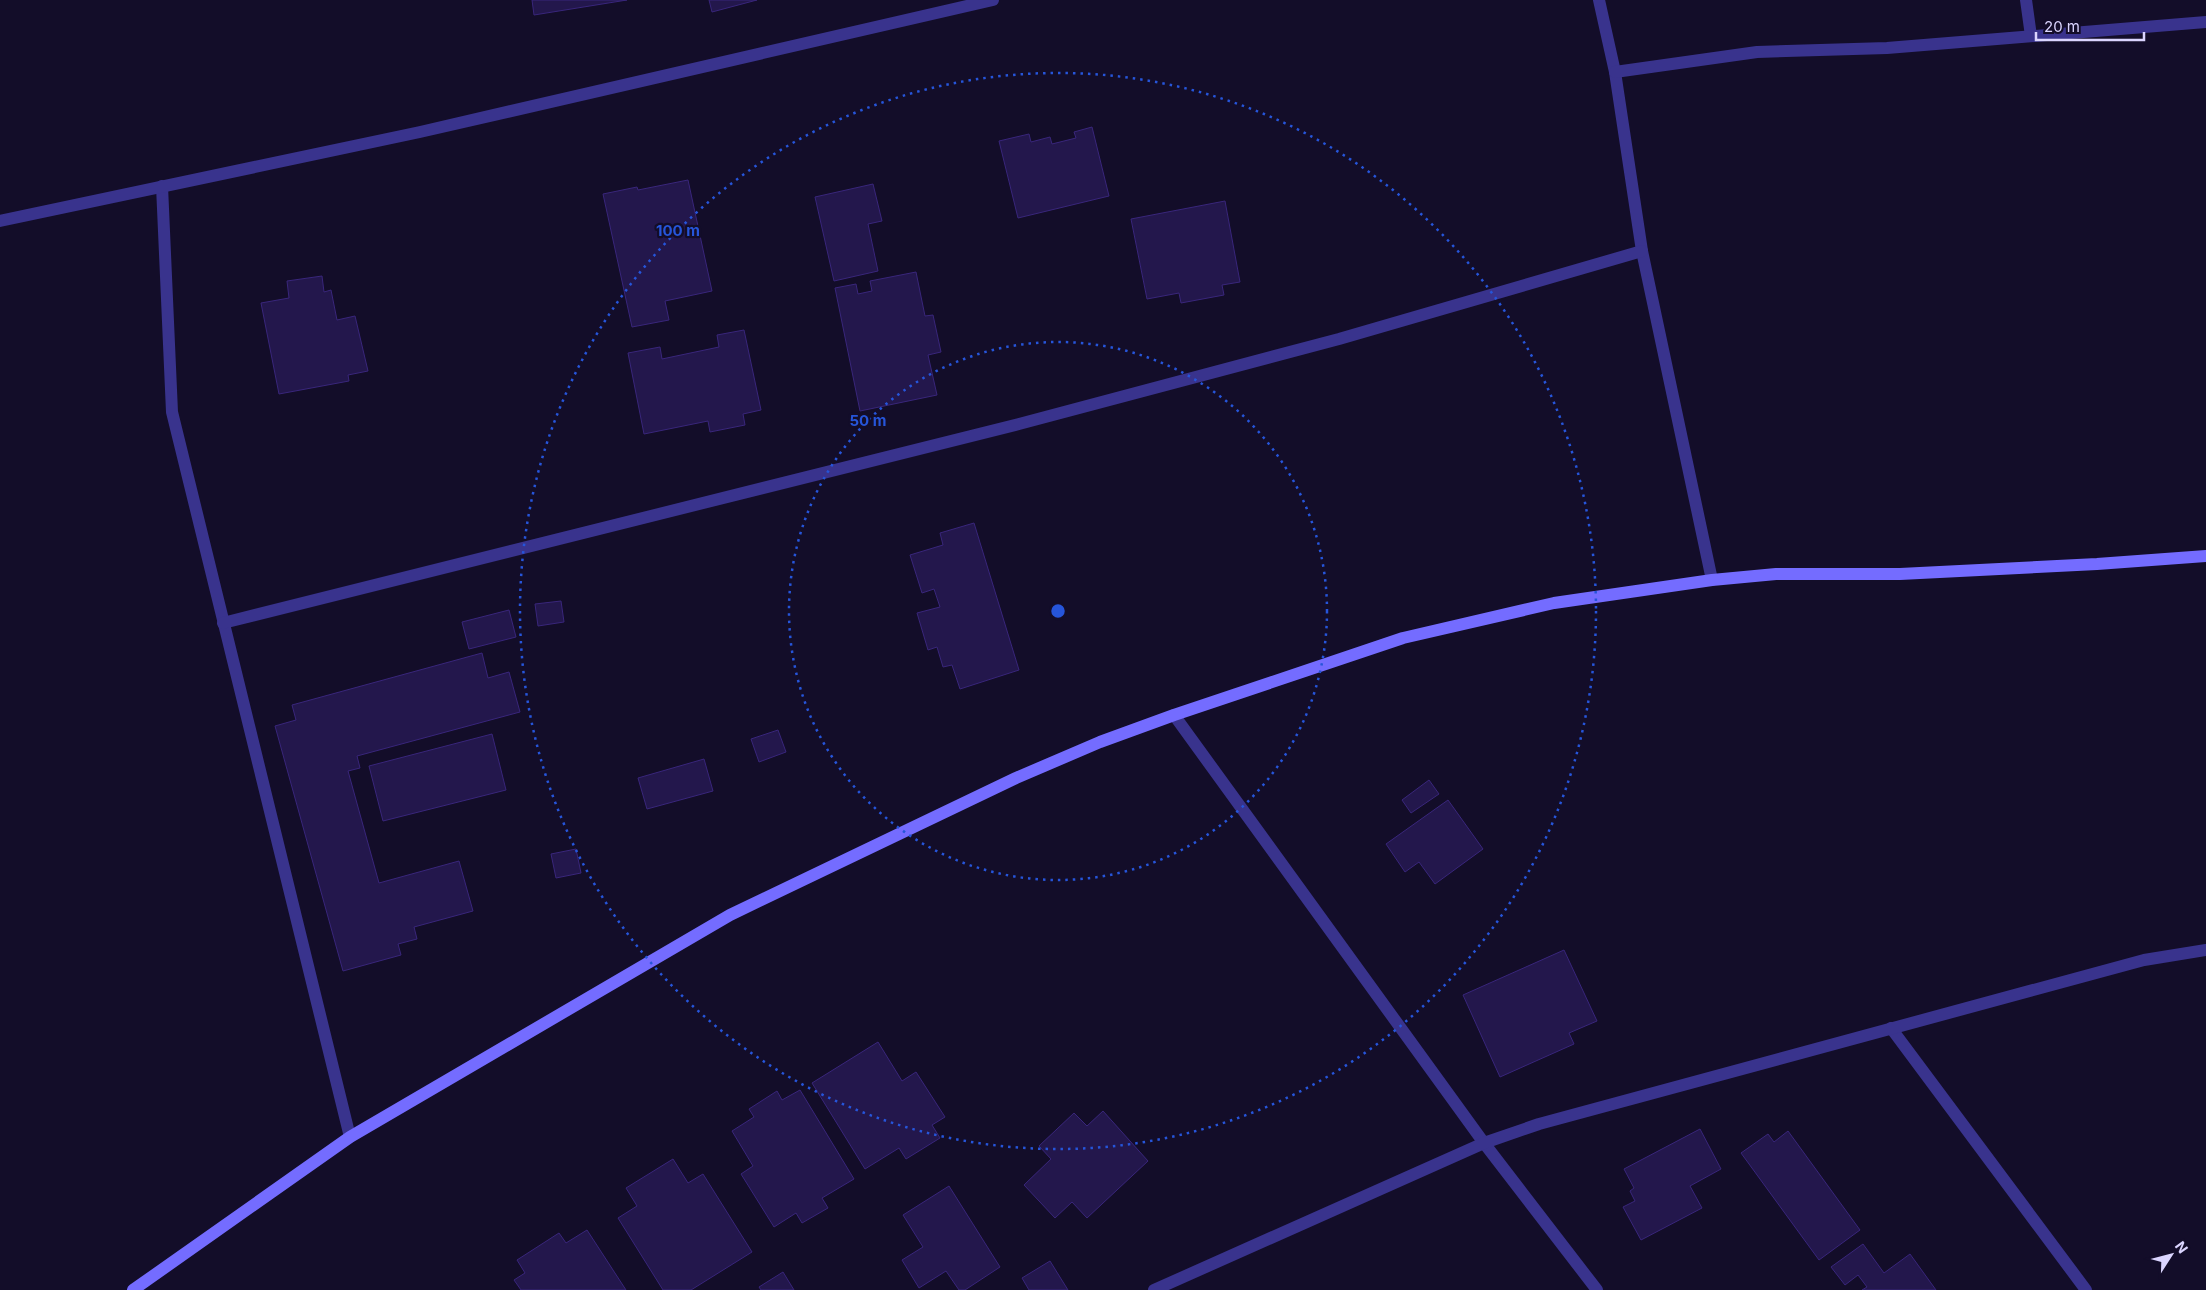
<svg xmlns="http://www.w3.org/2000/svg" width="2206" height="1290" font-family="Inter,sans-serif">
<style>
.building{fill:#23174c;stroke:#39267b}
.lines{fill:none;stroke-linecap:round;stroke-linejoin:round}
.street{stroke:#39338d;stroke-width:12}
.secondary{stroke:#746cff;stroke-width:12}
.ring{fill:none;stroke:#2655da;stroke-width:2.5;stroke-dasharray:2.5 5}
.centre{fill:#2655da;stroke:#130d29;stroke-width:2.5}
.ring-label{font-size:15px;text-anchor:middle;font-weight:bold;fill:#2655da;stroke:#130d29;stroke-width:4.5;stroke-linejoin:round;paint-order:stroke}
</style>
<rect width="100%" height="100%" fill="#130d29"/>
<g class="building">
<path d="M532,0H627L534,15Z"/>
<path d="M709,0H757L712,12Z"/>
<path d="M1092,127L1109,196L1018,218L999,141L1029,134L1031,142L1050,137L1052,144L1076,138L1074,132Z"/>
<path d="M688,180L712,291L665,301L669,320L632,327L603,194L637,187L638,190Z"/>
<path d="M873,184L882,221L868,224L878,271L834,281L815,197Z"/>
<path d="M1225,201L1240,282L1222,285L1224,295L1181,303L1179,293L1147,299L1131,219Z"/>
<path d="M916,272L925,316L933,315L941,352L928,355L937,395L860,411L835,288L856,284L858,294L872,291L870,281Z"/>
<path d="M322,276L324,292L331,290L337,320L355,316L368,371L348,375L349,381L279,394L261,303L289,298L287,281Z"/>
<path d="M744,330L761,410L743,414L745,425L710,432L708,421L644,434L628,353L660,347L662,359L719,347L717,335Z"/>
<path d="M974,523L1019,670L960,689L952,665L943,667L937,647L928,650L917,613L940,607L934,589L922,593L910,555L943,545L940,533Z"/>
<path d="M561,601L564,622L538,626L535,604Z"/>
<path d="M509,610L516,637L469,649L462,622Z"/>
<path d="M482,653L488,678L509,672L520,712L357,756L360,768L348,771L379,883L459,861L473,911L414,927L417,939L398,944L401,955L343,971L275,726L296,720L292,705Z"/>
<path d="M778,730L786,752L759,762L751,739Z"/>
<path d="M492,734L506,790L383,821L369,766Z"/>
<path d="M704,759L713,791L647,809L638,778Z"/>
<path d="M1429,780L1439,794L1411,813L1402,800Z"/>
<path d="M1448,800L1483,849L1435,884L1419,862L1405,872L1386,844Z"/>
<path d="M576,849L581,873L556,878L551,854Z"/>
<path d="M1564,950L1597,1021L1569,1033L1574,1044L1500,1077L1463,995Z"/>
<path d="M878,1042L902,1081L916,1072L945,1117L932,1125L940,1138L906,1159L899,1148L865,1169L812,1083Z"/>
<path d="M800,1090L854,1179L822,1198L828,1208L802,1223L796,1213L774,1227L741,1174L753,1166L732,1131L754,1117L749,1109L777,1091L782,1100Z"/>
<path d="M1103,1111L1148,1161L1087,1218L1072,1202L1055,1218L1024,1185L1051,1159L1039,1146L1074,1113L1087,1126Z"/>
<path d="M1700,1129L1721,1169L1690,1186L1702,1208L1641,1240L1623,1207L1635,1201L1630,1191L1634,1188L1624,1169Z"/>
<path d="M1788,1131L1860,1230L1819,1260L1741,1153L1768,1134L1774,1142Z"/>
<path d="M673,1159L688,1183L703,1174L752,1252L691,1290H663L618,1218L637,1206L626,1188Z"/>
<path d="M949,1186L1000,1267L965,1290H959L946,1271L919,1288L902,1260L923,1247L903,1215Z"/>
<path d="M587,1230L626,1290H521L514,1280L525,1273L517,1260L559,1233L566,1243Z"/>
<path d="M1863,1244L1884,1273L1910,1254L1936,1290H1862L1867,1287L1858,1275L1845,1285L1831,1267Z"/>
<path d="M1050,1261L1068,1290H1029L1022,1278Z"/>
<path d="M783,1272L794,1290H761L759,1287Z"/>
</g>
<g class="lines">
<g class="street">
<path d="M1599,0L1615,72L1642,251L1712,580"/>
<path d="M2026,0L2031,36"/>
<path d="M1615,72L1757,52L1887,48L2206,22"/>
<path d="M162,186L172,412L350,1137"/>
<path d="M0,221L420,132L993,0"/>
<path d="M223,623L1019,424L1339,339L1642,251"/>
<path d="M1174,715L1484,1143L1597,1290"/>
<path d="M1891,1028L2086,1290"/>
<path d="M1154,1290L1484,1143L1539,1124L2144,960L2206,950"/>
</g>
<path class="secondary" d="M133,1290L350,1137L730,915L1016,778L1100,742L1174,715L1403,638L1554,603L1712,580L1776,574H1900L2097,564L2206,556"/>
</g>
<g class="ring">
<circle cx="1058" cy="611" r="269"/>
<circle cx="1058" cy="611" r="538"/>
</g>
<circle cx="1058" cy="611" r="8" class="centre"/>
<g class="ring-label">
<text x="678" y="236">100 m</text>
<text x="868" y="426">50 m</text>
</g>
<g transform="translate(2171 1255) rotate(54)" stroke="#130d29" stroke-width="4" paint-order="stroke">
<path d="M0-4L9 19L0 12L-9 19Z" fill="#dbd5ff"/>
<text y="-8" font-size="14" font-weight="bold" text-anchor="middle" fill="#dbd5ff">N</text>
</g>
<path d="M2036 32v8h108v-8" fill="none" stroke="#dbd5ff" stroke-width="2.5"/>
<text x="2044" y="32" font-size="15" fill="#dbd5ff" stroke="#130d29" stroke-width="4" paint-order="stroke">20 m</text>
</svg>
